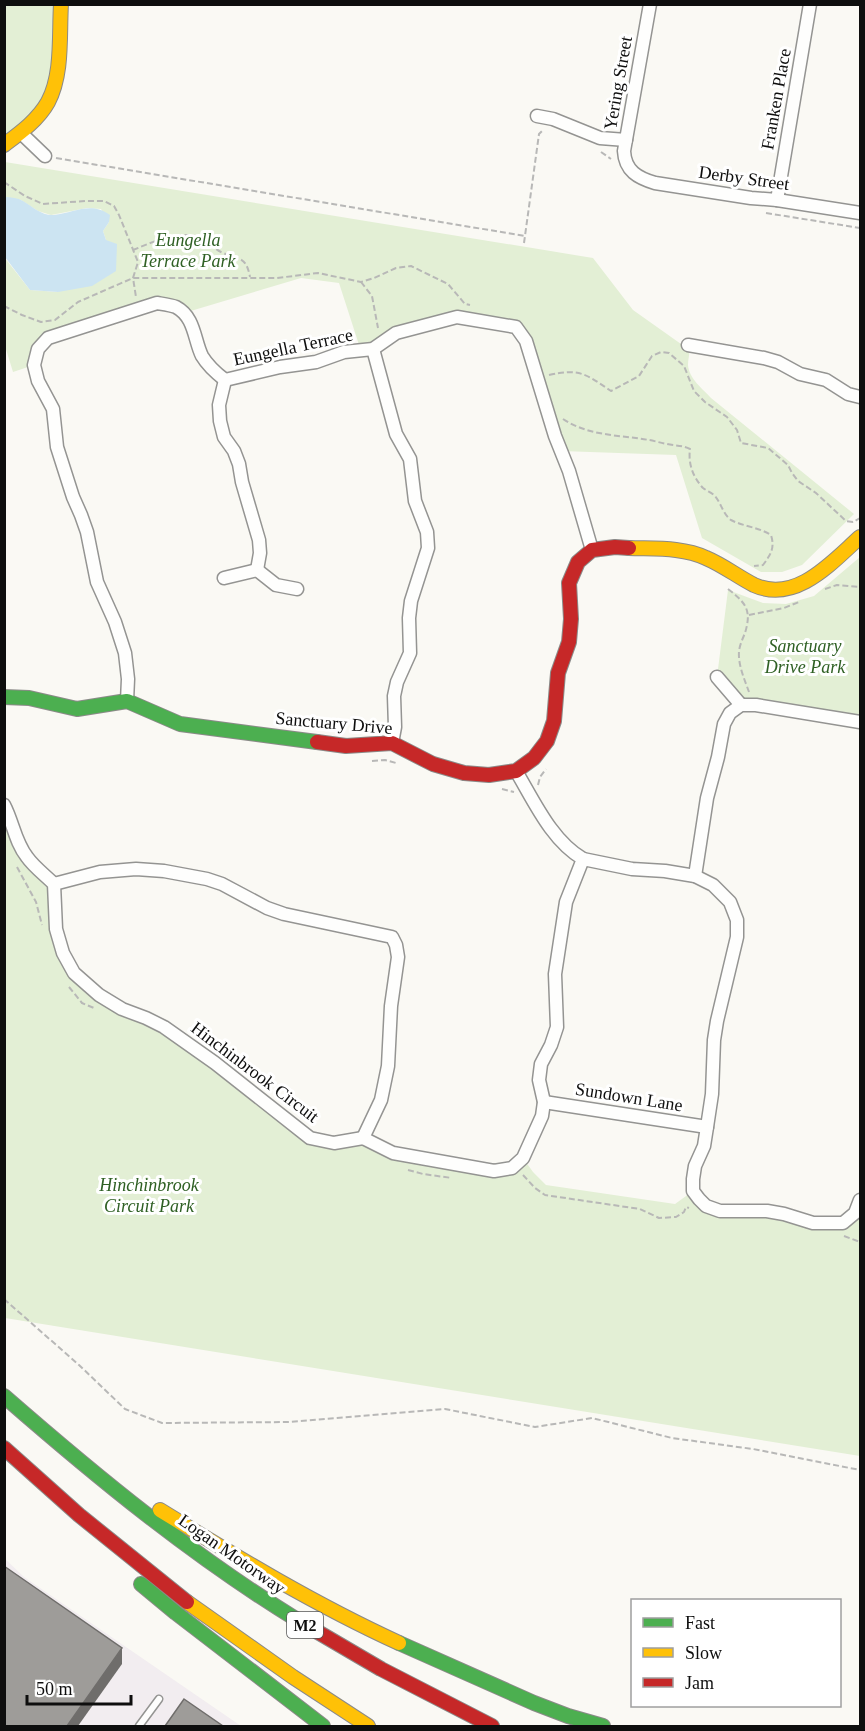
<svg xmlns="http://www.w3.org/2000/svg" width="865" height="1731" font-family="'Times New Roman',serif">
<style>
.industrial{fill:#f2edf0}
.green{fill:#e3efd5}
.water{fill:#cce4f2}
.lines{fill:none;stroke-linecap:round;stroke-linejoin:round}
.lane-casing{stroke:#949492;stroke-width:9}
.street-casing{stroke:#949492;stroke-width:15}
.fast-casing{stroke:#8b8a88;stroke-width:16}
.slow-casing{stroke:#8b8a88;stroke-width:16}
.jam-casing{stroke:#8b8a88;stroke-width:16}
.path{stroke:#b8b8b7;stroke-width:2;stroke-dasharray:6 3;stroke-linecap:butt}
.lane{stroke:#fefefd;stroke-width:6}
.street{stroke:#fefefd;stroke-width:12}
.fast{stroke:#4caf50;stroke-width:14}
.slow{stroke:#ffc107;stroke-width:14}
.jam{stroke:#c62828;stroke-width:14}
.shaded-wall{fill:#6f6d6b}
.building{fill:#9e9c99;stroke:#6f6d6b;stroke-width:1.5}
.labels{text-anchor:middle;stroke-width:6;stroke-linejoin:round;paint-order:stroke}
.shield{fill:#fff;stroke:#565656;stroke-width:1.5}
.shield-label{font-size:16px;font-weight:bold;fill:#0e0e0e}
.street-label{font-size:18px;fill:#0e0e0e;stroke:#fff}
.park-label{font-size:18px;font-style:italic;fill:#2f6024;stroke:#fff}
</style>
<rect width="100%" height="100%" fill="#faf9f4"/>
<path class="industrial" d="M4,1558L24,1577L241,1726H5Z"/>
<g class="green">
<path d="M5,5H61L48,102L5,145Z"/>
<path d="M5,162L593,258L633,310L681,344L688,345C691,353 688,357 688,365C689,379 703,389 711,398L854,514L802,565L782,572H761L702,538L676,455L561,451L516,327L457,317L361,351L339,283L301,278L184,313L157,303L49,338L34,365L13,372L5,346L4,257L30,290L58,292L106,240L103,231L109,222L101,209L87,208L51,215L38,211L21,200L5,197Z"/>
<path d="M860,557V722L741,705L717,677L728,590L763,603L786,604L814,596Z"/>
<path d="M4,805L20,846L54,884L56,929L74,973L146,1018L310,1138H363L377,1146L494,1171L523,1158L533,1172L546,1185L675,1204L693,1191L706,1206L843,1223L855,1213L860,1218V1456L5,1318Z"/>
</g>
<path class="water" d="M5,197C11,197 18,198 23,201C33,207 42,216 54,215C75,213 90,201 110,215L109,222L103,231L106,240L117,244L116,271L92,286L58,292L30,290L5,257Z"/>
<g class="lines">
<defs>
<path id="lane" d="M139,1726L159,1699"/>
<g id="street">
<path d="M650,4L624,151C625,171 638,178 655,183L751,198L777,200L860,213"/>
<path d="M537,116L553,119L600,138L626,140"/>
<path d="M21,133L45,156"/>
<path d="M777,200L810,4"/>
<path d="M688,345L764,358L778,362L800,374L826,380L848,394L860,397"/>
<path d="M373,349L396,434L410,459L415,501L427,532L428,548L411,601L409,618L410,653L397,682L394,696L395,727L392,743"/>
<path d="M225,380L219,405L220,421L224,437L234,451L239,464L242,482L259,540L260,553L257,570"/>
<path d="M224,578L257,570L276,585L297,589"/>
<path d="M717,677L741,705"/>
<path d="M127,701L128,679L125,653L115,622L97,582L87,532L81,515L73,497L57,447L53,409L38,381L34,365L38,349L48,338L157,303C163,304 171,305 176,307C195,317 194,340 202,356C208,366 216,373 225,380L280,367L316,362L344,352L373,349L396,333L457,317L516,327L526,341L555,436L569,471L592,550"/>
<path d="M4,805C13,822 15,842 27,857C34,867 45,875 54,884L56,929L63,953L74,973L99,995L122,1009L146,1018L164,1027L215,1063L310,1138L334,1143L363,1138"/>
<path d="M583,859L632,869L665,871L695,876L713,885L730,902L737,920V937L717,1021L714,1040L712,1094L707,1127L704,1146L695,1166L693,1179V1191L699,1199L706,1206L720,1211H767L784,1214L813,1223H843L855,1213L860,1200"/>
<path d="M695,876L707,798L718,757L724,724L730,713L741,705H756L860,722"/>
<path d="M54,884L100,872L136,869L164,871L207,879L222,884L267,908L284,914L392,937L396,945L398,957L391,1006L388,1066L381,1100L363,1138"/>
<path d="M544,1102L707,1127"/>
<path d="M363,1138L393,1153L494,1171L512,1168L523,1158L542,1116L544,1102L539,1080L541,1064L551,1045L557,1027L555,974L566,902L583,859C551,840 534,801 516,771"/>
</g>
<g id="fast">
<path d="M4,697L29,698L77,709L127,701L180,724L317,742"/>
<path d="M4,1396C98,1478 193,1556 299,1621"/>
<path d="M141,1584L176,1613L323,1726"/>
<path d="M399,1643L534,1703L568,1716L603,1726"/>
</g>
<g id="slow">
<path d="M4,145C20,133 38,120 48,102C63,74 59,35 61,4"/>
<path d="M629,548C655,549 683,547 706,558C723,565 738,577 754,585C796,604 832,562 860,537"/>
<path d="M160,1510C238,1558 316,1605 399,1643"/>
<path d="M187,1602L293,1677L368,1726"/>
</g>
<g id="jam">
<path d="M317,742L346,746L392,743L433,764L464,773L489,775L516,771L534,758L547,741L554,721L558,673L569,642L571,619L569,583L578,562L592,550L615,547L629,548"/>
<path d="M4,1448L79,1515L187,1602"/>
<path d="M299,1621L381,1669L492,1726"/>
</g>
</defs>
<use href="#lane" class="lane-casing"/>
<use href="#street" class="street-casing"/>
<use href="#fast" class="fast-casing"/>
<use href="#slow" class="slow-casing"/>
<use href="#jam" class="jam-casing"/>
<g class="path">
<path d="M601,152L611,159"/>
<path d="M56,158L525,236"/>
<path d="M4,182L25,196L43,204L85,201H104L114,206L119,215L138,262L133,278L136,297"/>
<path d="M766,213L860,228"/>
<path d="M524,243L539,134L542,131"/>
<path d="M133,250C153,242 179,229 202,238C209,241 214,249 221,252C238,260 246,255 250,277"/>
<path d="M361,282L372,296L378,328"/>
<path d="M4,306L22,315L41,322L55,320L78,302L133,278H277L318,273L361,282L374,278L396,268L411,266L448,284L465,304L470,305"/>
<path d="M549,375C579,368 586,374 611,391L639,376L652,356L661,352L669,353L684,366L694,391L705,402L727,417L737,430L741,443L768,448L788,465L792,473L798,481L816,493L846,521L853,522L860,518"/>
<path d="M563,419C588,436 620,435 649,440C655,441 661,443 667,444C675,446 682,445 690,449C688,464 693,477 703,488C707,491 712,493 715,496C721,503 723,514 731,520C742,526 758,527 771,535C775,548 771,554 763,565L754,566"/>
<path d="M728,589C746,603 752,610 745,633C743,638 740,644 739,651C738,665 744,678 749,692"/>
<path d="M825,589L837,585L860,587"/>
<path d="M749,615L784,608L799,602"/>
<path d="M372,761L385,760L396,763"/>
<path d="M538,785L540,777L546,769"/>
<path d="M502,789L514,792"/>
<path d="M17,867L36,902L42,925"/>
<path d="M69,987L82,1003L94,1008"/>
<path d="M408,1170L423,1174L452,1178"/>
<path d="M523,1175L535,1188L545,1195L640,1209L659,1218L676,1217L684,1212L686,1207L689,1208"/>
<path d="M844,1236L860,1242"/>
<path d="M4,1299L79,1365L125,1409L162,1423L290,1422L445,1409L535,1427L592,1418L672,1438L753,1449L860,1470"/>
</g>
<use href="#lane" class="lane"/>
<use href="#street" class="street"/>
<use href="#fast" class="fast"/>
<use href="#slow" class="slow"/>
<use href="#jam" class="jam"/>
</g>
<path class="shaded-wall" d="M122,1648V1664L78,1726H67Z"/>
<g class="building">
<path d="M4,1566L122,1648L67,1726H4Z"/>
<path d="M184,1699L223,1726H165Z"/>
</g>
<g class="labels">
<rect class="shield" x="287" y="1612" width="36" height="26" rx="4.5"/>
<g class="shield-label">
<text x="305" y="1631">M2</text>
</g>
<g class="street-label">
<text transform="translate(618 83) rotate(-80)" y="6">Yering Street</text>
<text transform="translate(776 99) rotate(-80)" y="6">Franken Place</text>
<text transform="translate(744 178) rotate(8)" y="6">Derby Street</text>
<text transform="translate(293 347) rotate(-12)" y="6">Eungella Terrace</text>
<text transform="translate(334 723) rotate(5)" y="6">Sanctuary Drive</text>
<text transform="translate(255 1072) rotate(37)" y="6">Hinchinbrook Circuit</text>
<text transform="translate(629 1097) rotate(9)" y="6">Sundown Lane</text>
<text transform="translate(232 1554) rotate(35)" y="6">Logan Motorway</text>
</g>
<g class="park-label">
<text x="188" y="246">Eungella<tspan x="188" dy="21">Terrace Park</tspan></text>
<text x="805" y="652">Sanctuary<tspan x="805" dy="21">Drive Park</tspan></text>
<text x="149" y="1191">Hinchinbrook<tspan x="149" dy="21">Circuit Park</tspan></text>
</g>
</g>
<rect width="865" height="1731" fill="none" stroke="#0e0e0e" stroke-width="12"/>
<rect x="631" y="1599" width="210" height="108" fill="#ffffff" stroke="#9f9f9f" stroke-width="1.5"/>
<rect x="643" y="1618" width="30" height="9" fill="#4caf50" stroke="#9f9f9f" stroke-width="1.5"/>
<text x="685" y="1629" font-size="18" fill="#0e0e0e">Fast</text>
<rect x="643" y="1648" width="30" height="9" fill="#ffc107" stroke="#9f9f9f" stroke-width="1.5"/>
<text x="685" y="1659" font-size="18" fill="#0e0e0e">Slow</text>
<rect x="643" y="1678" width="30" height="9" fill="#c62828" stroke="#9f9f9f" stroke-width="1.5"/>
<text x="685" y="1689" font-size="18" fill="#0e0e0e">Jam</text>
<path d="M27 1695v9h104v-9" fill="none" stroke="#0e0e0e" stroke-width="3"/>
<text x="36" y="1695" font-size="18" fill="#0e0e0e" stroke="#ffffff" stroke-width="4.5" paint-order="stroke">50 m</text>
</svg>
